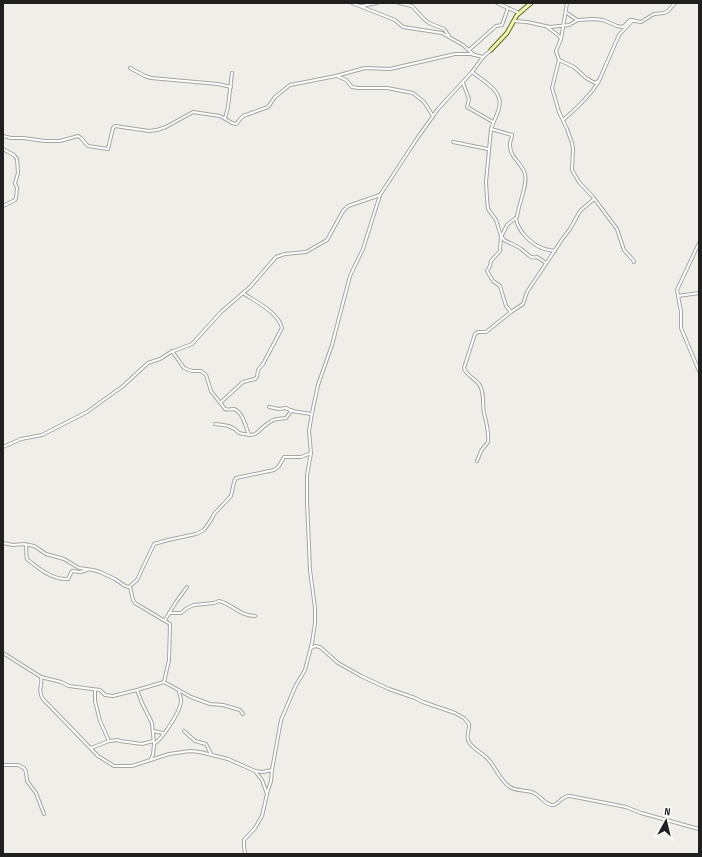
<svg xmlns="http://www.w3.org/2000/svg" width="702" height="857" font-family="'Sofia Sans Condensed',sans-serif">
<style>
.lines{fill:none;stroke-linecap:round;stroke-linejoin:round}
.street-casing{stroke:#a4a4a4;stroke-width:4}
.secondary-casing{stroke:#5f6f10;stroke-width:5}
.street{stroke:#fff;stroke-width:2}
.secondary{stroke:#eff4c2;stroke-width:3}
</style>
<rect width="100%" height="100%" fill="#f0eee8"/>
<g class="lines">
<defs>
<g id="street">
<path d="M352,3L395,20L403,27L442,33L463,45L474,55"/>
<path d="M399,3L412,6L424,19L429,23L444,29L449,36"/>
<path d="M497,3L519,13"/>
<path d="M567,3L561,39L556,51L559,60L552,88L559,112L567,129L572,143L573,149L572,170L579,182L593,197L617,229L624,250L633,260L634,262"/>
<path d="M362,6L377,3"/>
<path d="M567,13L577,20"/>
<path d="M514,21L527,22L550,27L569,25L578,20L594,19L603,20L617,26L623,27L630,20L641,22L654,14L664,13L668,11L675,3"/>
<path d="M547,27L558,35L561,39"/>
<path d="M469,50L496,26L502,25L508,8"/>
<path d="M559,60L574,67L586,78L595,83L598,81"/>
<path d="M130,68L145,76L151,78L218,84L231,87"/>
<path d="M472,72C483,81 504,91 499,108C497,116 493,122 491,129L486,182L487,198L488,209L496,220L501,236L500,251L491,261L490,266L487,271L493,281L500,286L506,306L511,312"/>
<path d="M337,76L346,80L352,87L358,88H387L413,93L424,102L433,116"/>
<path d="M463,83L469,99L467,107L493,122"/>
<path d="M225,118L228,107L232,73"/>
<path d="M563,120C576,109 588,98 598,83L619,35L633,20"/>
<path d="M491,129L512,135C512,138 510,141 510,144C509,157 522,163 525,174C528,185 518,205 517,217L507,225L502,235"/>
<path d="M3,136L11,138H23L45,141H60L78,136L81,138L88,146L108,149L113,128L115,126L149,131L157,130L166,127L193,112L220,116L232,123L236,124L243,116L268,107L275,97L290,85L336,76L365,68L390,69L455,54H471L483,57"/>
<path d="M453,142L488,149"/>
<path d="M3,149L14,155L17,159L18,173L15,183L17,188L16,198L15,200L3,206"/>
<path d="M516,218C517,230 531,244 542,248C546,250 551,250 555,251"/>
<path d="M502,237L504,240C509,243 516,245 521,249C527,253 530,259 537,257L546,263"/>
<path d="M699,243L677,290L681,312V328L699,371"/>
<path d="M678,296L699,293"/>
<path d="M172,351L184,368L192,371H201L206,375L211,391L225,409C228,410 231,409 234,409C243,412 246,428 249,435"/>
<path d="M220,403L243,382L255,379L257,377L258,370L263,364L282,328C278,312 256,302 243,293"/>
<path d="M269,407L279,409L286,408L292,411L311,414"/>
<path d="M215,424C224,425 232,425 239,433C262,438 254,431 270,422C275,418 281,419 286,418L292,410"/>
<path d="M3,447L21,439L42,435L87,412L123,386L148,363L160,359L171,352L192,344L221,312L250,287L276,257L285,254L306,252L327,240L343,211L348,206L380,195L416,140L438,109L472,72L483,57L491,50"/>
<path d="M477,461L481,451L488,442C489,433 487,425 485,417C481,407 486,394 479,384C474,378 466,375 464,368L475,334L478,332H486L511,312L523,304L527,292L563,238L570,229L580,211L594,199"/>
<path d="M3,543L13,545L24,544L34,546L46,554L64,559L79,568L93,570L100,572L115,579L125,586L129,587L137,580L154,544L168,540L196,534L204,530L211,520L214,514L231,496L234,482L236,478L274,470L279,466L284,457H301L311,453"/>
<path d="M25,544C28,548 25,554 27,559C38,568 52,580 68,579L72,571L80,572L87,570"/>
<path d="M130,587L133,600L135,603L170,624L169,660L164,682"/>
<path d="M169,613H181L187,608L194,605L214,603L219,601C234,605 238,615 255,616"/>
<path d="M165,620L176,602L187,587"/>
<path d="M311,648L315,646L320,647L338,663L361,676L389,689L415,698L423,702L455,713L464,718L469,724C470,730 465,737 469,742C473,749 482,753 487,758C496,767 500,781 510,787C517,792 527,789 534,793C541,796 544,804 552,805C559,806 561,795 570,796L626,807L641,813L699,829"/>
<path d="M3,653L41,677C43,686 37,689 43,699L98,756L114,766H132L169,754L190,751L200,752L228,759L255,771L263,772L272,770L281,720L296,685L305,670L312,643L315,623V608L310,570L307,501V475L311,453L309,431L312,413L318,385L332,345L350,276L363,249L380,195"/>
<path d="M41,677L61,682L69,686L100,690L105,695L113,696L137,690L164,682L191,697L210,704L223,705L240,710L243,714"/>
<path d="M95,690V701L100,721L109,741"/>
<path d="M137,690L142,703L152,723L154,744L153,755L151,759"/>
<path d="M153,731L163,733"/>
<path d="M184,731L195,741L206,744L211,754"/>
<path d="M154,744C162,739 181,711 181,701C181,698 180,695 179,692"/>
<path d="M91,748L109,741L118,740L120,741L142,744L153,741"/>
<path d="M3,765H18L24,768L26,772L27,781L36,793L44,814"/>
<path d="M267,793L271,781L272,770"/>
<path d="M245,854L244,847V840L255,828L262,816L267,794L262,780L255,771"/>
</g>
<path id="secondary" d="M491,50L507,33L517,15L531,3"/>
</defs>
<use href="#street" class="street-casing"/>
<use href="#secondary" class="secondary-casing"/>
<use href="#street" class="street"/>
<use href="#secondary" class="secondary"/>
</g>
<rect width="702" height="857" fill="none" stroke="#202020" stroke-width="8"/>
<g transform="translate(666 821) rotate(8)" stroke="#ffffff" stroke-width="3" paint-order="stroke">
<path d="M0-3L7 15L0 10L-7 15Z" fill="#202020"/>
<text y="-6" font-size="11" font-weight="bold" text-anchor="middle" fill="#202020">N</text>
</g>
</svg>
